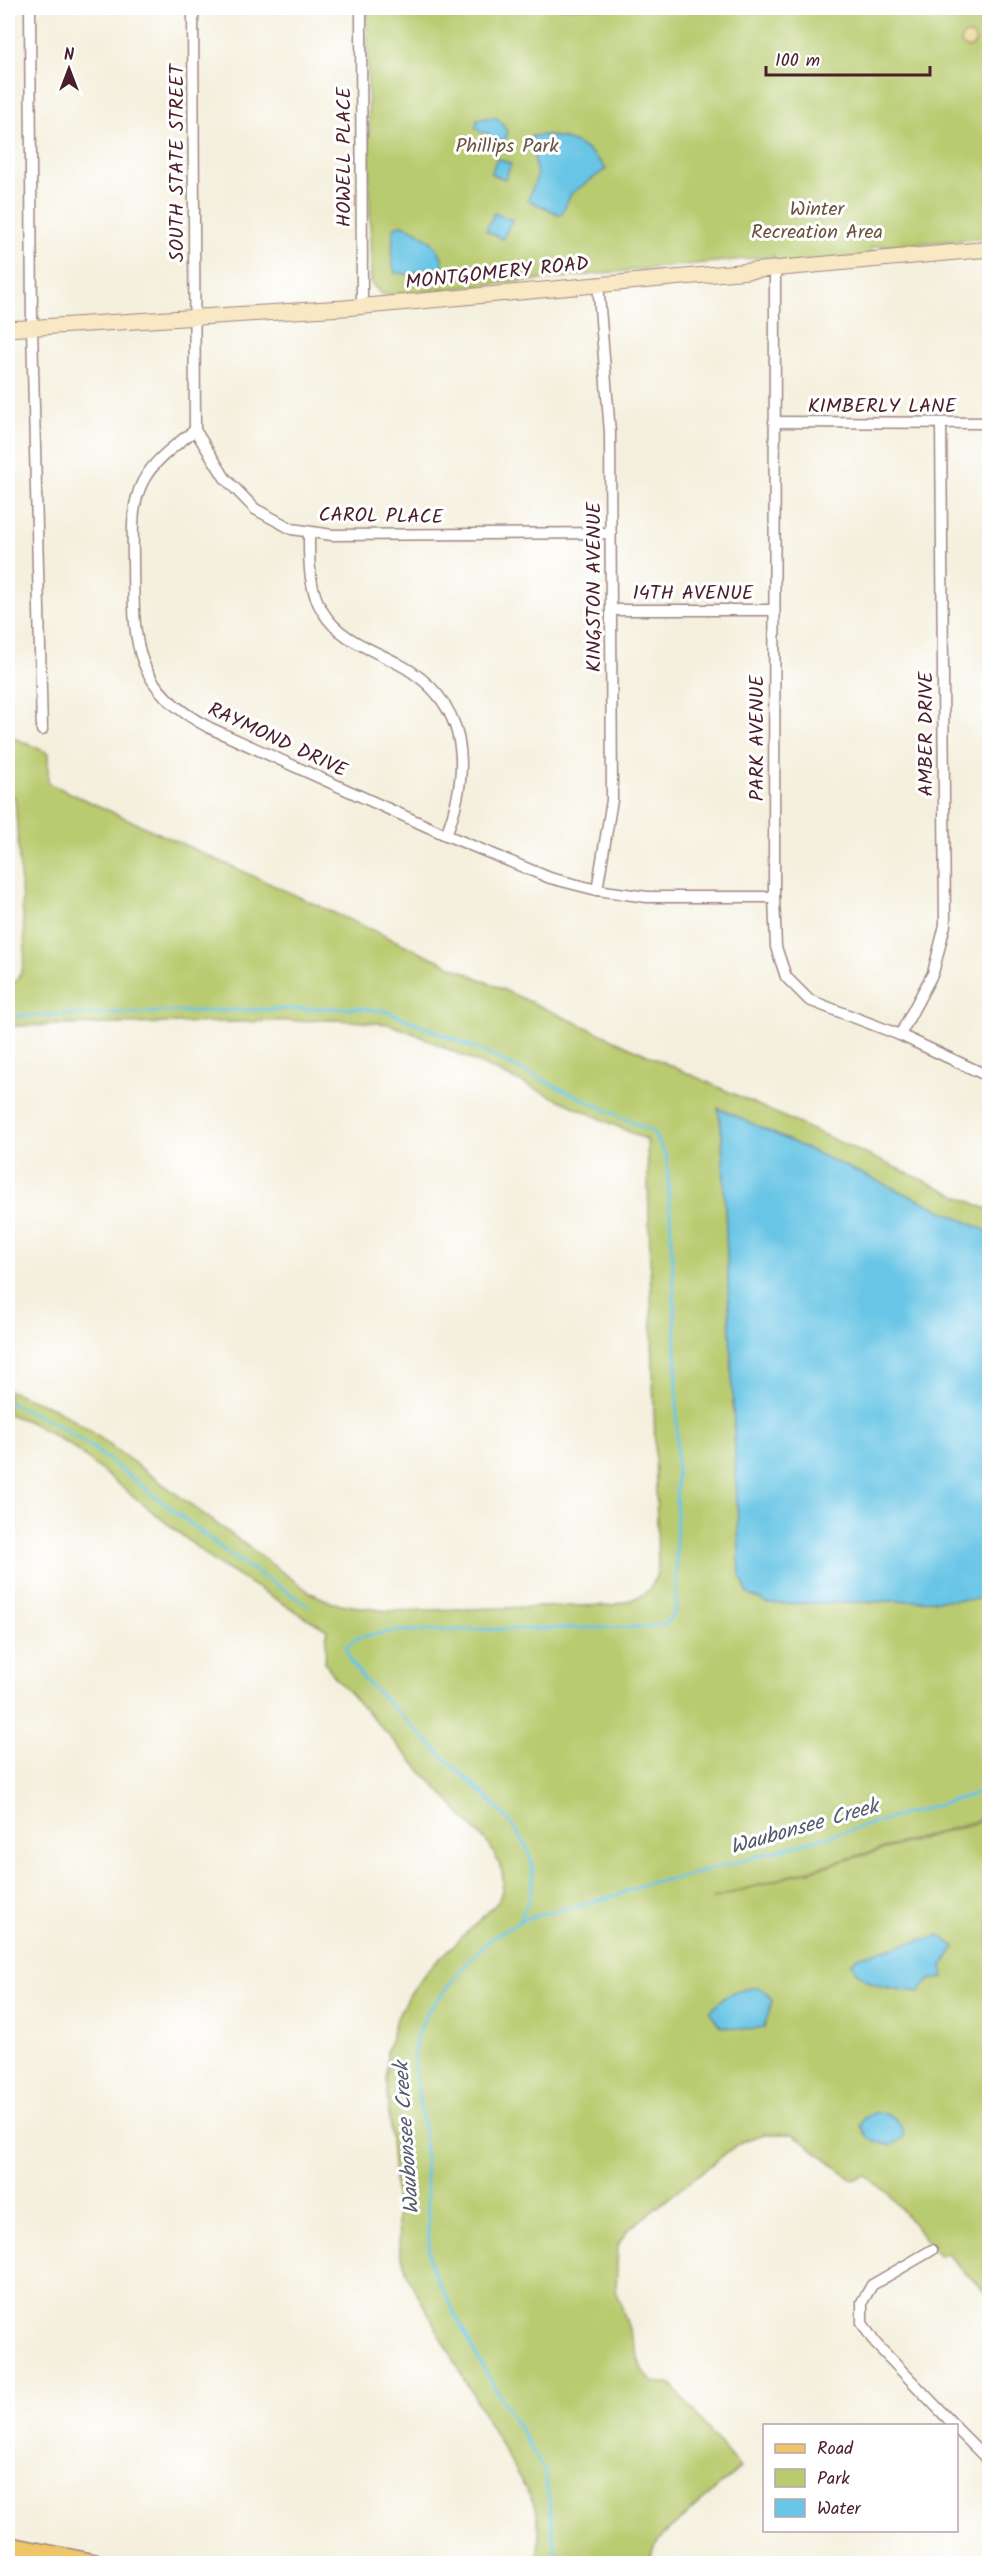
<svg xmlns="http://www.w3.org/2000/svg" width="997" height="2571" font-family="Kalam,sans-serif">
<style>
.green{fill:#b9cb6f;stroke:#82754d;stroke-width:1.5}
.sand{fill:#eeda9e;stroke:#9c7c64;stroke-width:1.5}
.water{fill:#67c5e5;stroke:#587288;stroke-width:1.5}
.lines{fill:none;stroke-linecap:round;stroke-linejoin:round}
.stream{stroke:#67c5e5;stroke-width:3}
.street-casing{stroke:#9f8884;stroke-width:13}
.secondary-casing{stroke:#9f8884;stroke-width:17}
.primary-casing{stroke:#9f8884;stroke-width:19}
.street{stroke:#fff;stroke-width:10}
.secondary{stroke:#f8e8c3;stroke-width:15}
.primary{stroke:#eec569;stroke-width:16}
.labels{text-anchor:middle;stroke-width:6;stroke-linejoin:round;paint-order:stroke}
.park-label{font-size:20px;fill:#6b533f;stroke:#fff}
.street-label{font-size:20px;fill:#4a1f2b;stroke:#fff}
.water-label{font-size:21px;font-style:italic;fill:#54596c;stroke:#fff}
</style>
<rect width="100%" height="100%" fill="#fff"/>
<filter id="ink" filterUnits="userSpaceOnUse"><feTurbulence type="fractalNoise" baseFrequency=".0167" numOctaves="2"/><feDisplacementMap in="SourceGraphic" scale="12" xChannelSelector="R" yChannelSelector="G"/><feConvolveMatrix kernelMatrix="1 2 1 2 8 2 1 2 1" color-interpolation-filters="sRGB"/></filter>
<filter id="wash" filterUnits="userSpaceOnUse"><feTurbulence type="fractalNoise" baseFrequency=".008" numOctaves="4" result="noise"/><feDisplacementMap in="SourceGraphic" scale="24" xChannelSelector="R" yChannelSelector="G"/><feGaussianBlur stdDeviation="1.35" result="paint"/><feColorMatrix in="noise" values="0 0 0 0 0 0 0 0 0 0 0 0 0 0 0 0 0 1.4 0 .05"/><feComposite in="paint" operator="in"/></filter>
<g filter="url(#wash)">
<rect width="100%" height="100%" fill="#f4f0dd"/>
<g class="green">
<path d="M367,8H989V238L871,247L873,255L775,269L774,256L390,295L381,294L371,283Z"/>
<path d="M8,735L48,753V783L989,1210V1817L711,1899L989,1819V2296L947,2254L939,2256L888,2193L866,2176L853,2180L793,2134H764L739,2143L627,2231L618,2245L616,2289L642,2370L654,2382L672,2385L740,2468L658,2540L651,2555L656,2563H538L539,2530L536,2508L409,2279L400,2250L386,2080L387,2051L395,2022L407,1998L426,1972L498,1902C508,1879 502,1867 490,1846L336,1678L325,1663L327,1630L216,1563L70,1445L30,1422L8,1414V1390L54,1408L88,1429L311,1593L333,1603L387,1611L613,1605C639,1598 654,1596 658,1566L647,1140L415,1034L389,1024L338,1020L8,1026V989C22,978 24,967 25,949L15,798L8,795Z"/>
<path d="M8,2553L64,2563H31L8,2559Z"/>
</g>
<circle class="sand" cx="968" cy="41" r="7"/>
<g class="water">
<path d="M493,117C501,119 508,129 507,137L502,141L493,140L487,132L482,133L476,128L477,120Z"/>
<path d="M545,135C571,138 590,147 606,169L571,194L561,215L528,200L537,177L531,136Z"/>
<path d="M497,158L511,164L505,179L491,174Z"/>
<path d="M494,213L512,220L503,239L486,231Z"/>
<path d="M403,225C420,231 444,246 443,267L409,274L395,273L392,262L393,230L396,226Z"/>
<path d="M718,1108L989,1232V1599L768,1604L748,1594L740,1576L722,1135Z"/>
<path d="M940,1935L955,1947L942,1966L944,1978L929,1980L919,1992C897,1989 860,1988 852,1963L857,1957Z"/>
<path d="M758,1987L767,1993L772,2001L764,2028L739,2029L720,2026L710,2012C722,1994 738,1990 758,1987Z"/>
<path d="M876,2112C891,2113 903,2121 904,2137L891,2146L869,2139L860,2125L864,2118Z"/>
</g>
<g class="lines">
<g class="stream">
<path d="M8,1016L285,1009L361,1008L389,1012L475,1048L653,1132L667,1158L674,1291L677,1385L676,1611L665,1624L648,1627L394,1631L359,1637L346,1646L351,1662L364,1679C394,1708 423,1737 453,1766C478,1790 523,1826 531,1860C537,1883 529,1901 519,1922"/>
<path d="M8,1402L54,1423L93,1448L237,1560L308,1605"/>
<path d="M557,2564L545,2472L476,2355L430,2265L424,2131L414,2066L415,2041L426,2014L472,1957L493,1937L524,1919L612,1897L651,1882L688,1876L990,1790"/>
</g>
</g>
</g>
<g filter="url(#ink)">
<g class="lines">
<defs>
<g id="street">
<path d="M30,8L32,327L42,730"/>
<path d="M193,8L195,430L225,478L255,509L292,529L332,535L611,533"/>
<path d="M361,8L362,306"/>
<path d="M775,269L774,897L776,947L786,977L809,1000L900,1035L990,1077"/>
<path d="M774,422L990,423"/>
<path d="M195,430C176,445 155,459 143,481C130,507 133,535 133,562C134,642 131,687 210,728L446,835L550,878L597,890L647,897H774"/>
<path d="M309,533C309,559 308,589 323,612C339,639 371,649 397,663C469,701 472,767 446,835"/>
<path d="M612,610H774"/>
<path d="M597,890L612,800L610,433L598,283"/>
<path d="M900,1035L933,973L945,925L941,423"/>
<path d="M932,2250L872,2285L862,2302V2323L875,2343L955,2426"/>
<path d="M956,2428L990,2462"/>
</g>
<path id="secondary" d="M8,329L344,308L990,249"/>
<path id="primary" d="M8,2545L103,2564"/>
</defs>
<use href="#street" class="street-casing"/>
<use href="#secondary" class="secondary-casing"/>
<use href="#primary" class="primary-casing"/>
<use href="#street" class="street"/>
<use href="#secondary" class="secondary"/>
<use href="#primary" class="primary"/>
</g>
</g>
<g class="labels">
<g class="park-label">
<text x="507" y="152">Phillips Park</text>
<text x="817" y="215">Winter<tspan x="817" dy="23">Recreation Area</tspan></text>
</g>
<g class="street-label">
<text transform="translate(343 157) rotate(-90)" y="7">HOWELL PLACE</text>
<text transform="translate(176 163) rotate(-90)" y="7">SOUTH STATE STREET</text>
<text transform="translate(497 272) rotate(-6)" y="7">MONTGOMERY ROAD</text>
<text x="882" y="412">KIMBERLY LANE</text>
<text transform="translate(381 515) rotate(1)" y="7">CAROL PLACE</text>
<text transform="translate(593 587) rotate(-90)" y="7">KINGSTON AVENUE</text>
<text x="693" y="599">14TH AVENUE</text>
<text transform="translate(925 734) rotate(-90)" y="7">AMBER DRIVE</text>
<text transform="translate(756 738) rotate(-90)" y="7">PARK AVENUE</text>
<text transform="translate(278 739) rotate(25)" y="7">RAYMOND DRIVE</text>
</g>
<g class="water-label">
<text transform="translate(804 1826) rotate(-16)" y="7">Waubonsee Creek</text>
<text transform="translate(406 2138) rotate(-94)" y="7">Waubonsee Creek</text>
</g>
</g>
<rect width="997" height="2571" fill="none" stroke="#fff" stroke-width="30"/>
<rect x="763" y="2424" width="195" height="108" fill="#ffffff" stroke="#b7a5aa" stroke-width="1.5"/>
<rect x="775" y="2444" width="30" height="9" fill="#eec569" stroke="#b7a5aa" stroke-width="1.5"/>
<text x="817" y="2454" font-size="18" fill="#4a1f2b">Road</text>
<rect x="775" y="2469" width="30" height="18" fill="#b9cb6f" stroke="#b7a5aa" stroke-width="1.5"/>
<text x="817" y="2484" font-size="18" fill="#4a1f2b">Park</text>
<rect x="775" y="2499" width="30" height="18" fill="#67c5e5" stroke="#b7a5aa" stroke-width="1.5"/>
<text x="817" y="2514" font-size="18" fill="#4a1f2b">Water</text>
<g transform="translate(69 69)" stroke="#ffffff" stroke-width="4.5" paint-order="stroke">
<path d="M0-4.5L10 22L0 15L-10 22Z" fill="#4a1f2b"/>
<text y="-9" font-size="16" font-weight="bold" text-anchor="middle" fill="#4a1f2b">N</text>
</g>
<path d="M766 66v9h164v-9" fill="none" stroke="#4a1f2b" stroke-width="3"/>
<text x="775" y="66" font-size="18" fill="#4a1f2b" stroke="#ffffff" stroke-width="4.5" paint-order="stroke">100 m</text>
</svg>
